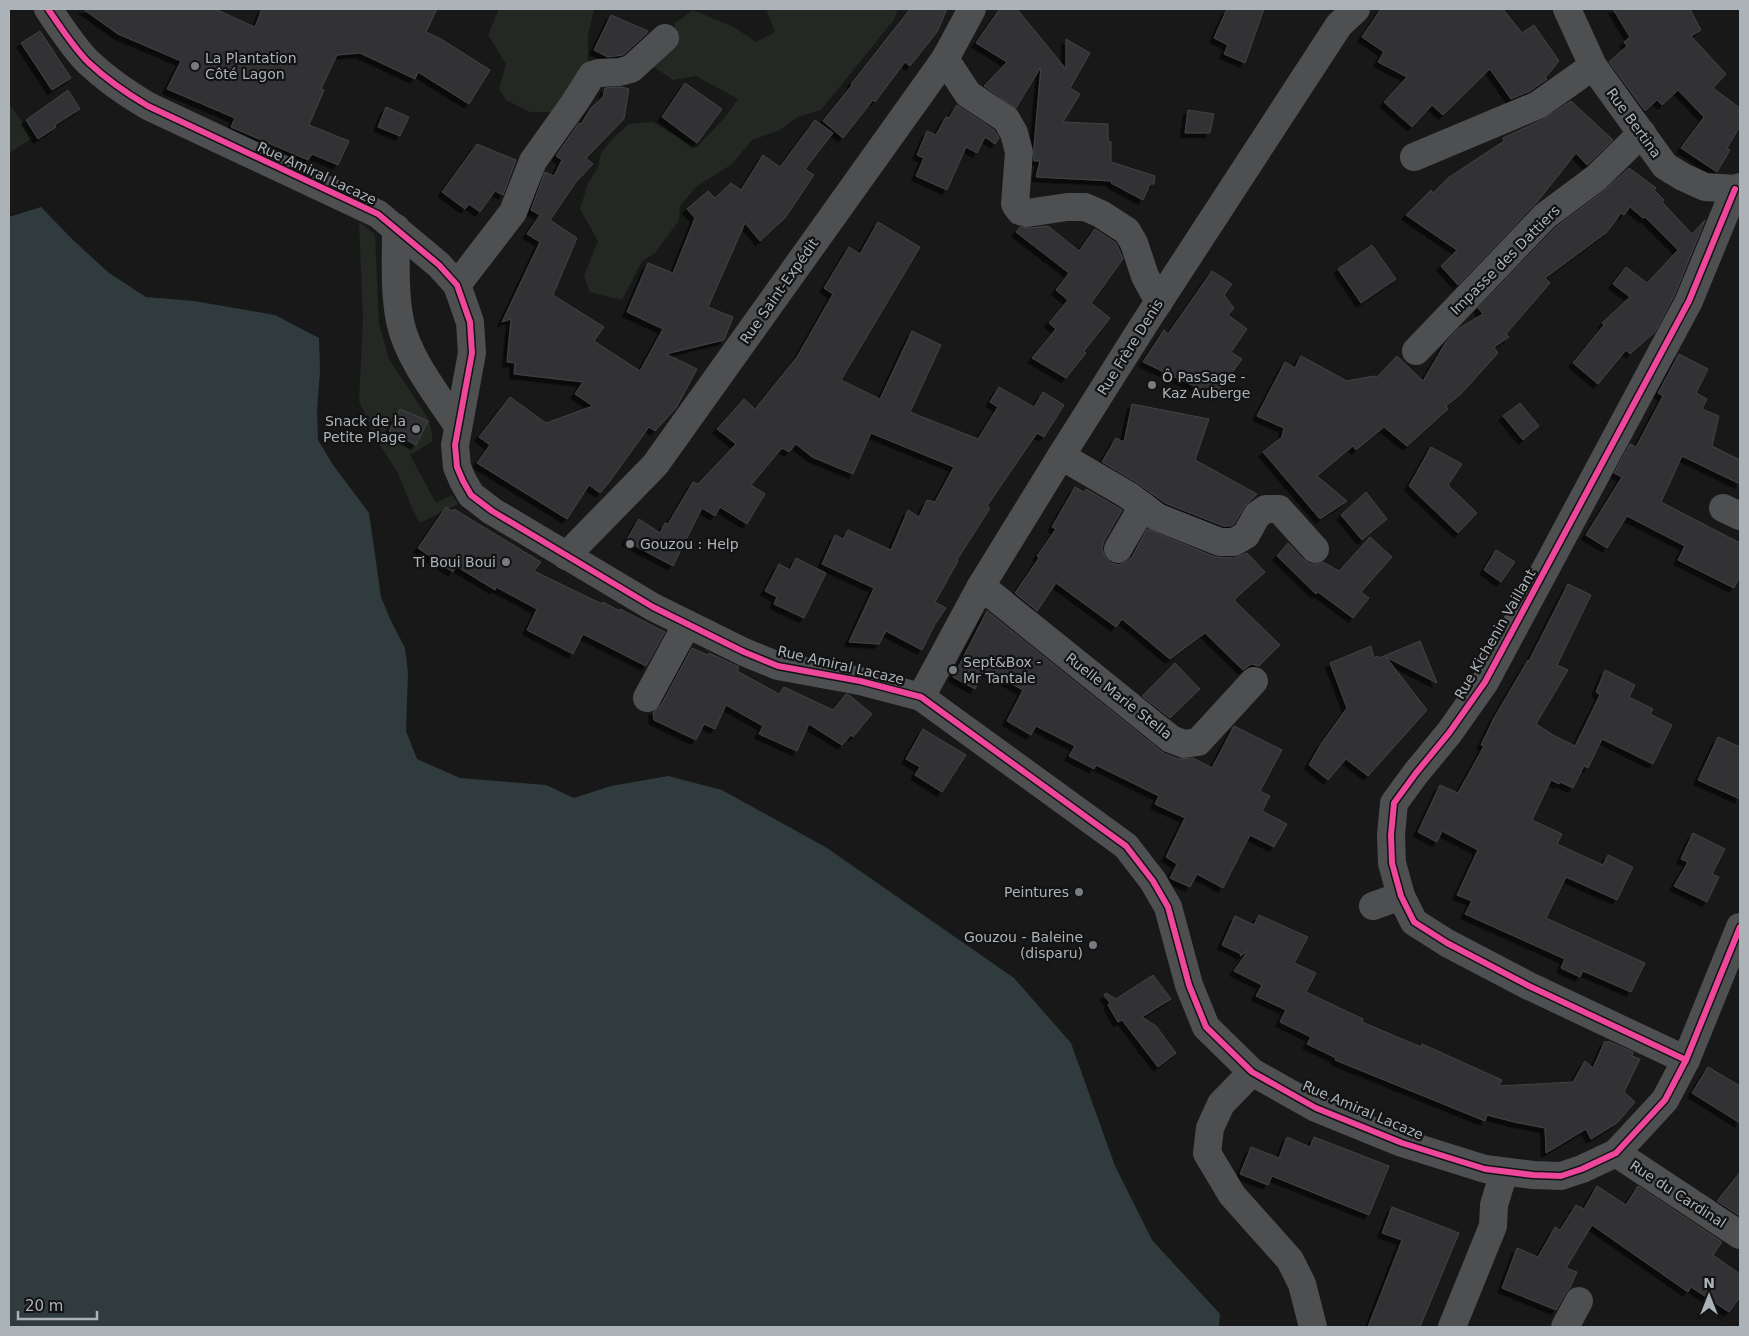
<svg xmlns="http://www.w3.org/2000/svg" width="1749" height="1336" font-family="'DejaVu Sans',sans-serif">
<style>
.green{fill:#232823}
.water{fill:#303b3d}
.building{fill:#333334;stroke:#414345;filter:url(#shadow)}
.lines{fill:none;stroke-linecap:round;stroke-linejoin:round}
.minor{stroke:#4d4f51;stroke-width:28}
.cycleway-casing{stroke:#131314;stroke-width:9}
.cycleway{stroke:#ed469a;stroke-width:6}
.poi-dot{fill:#787c80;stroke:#131314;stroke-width:2}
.labels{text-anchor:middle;stroke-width:4.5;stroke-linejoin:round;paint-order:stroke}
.poi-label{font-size:14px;fill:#abb2b8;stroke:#131314;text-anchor:start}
.street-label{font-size:14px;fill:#abb2b8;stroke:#131314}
</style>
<defs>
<filter id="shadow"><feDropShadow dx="-4.5" dy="4.5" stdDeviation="0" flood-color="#0009"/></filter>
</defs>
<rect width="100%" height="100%" fill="#181819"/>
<g class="green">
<path d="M499,9H594L588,36V63L553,112H530L506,100L499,89L506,64L488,35Z"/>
<path d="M766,9H898L893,21L821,110L798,117L780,130L752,140L732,164L696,187L680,206L679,220L669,234L655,253L642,261L622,300L590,292L584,276L598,241L580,209L588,183L598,168L601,153L613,138L629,124L653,122L696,148L725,117L738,99L696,76L673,80L651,65L675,35V23L693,10L734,27L756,42L775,32Z"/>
<path d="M9,103L32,138L9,153Z"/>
<path d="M359,222L375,234L379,324L389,359L429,420L433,441L410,455L436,503L452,495L458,504L420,523L412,508L398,473L378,442L359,401L363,318Z"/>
</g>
<path class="water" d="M41,207L72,239L109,273L146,297L194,301L275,315L319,338L320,371L317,411L318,440L333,465L369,513L381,597L390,619L405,648L408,672L406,731L417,759L460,778L546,785L574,798L611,786L668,776L722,790L827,848L1014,978L1071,1043L1115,1166L1152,1240L1220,1314L1219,1327H9V217Z"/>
<g class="building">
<path d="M83,9H215L255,27L262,9H437L426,32L441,39L490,70L469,104L418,72L415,79L360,53L337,55L321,89L324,90L309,125L349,141L338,165L312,154L308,160L231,127L235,118L167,89L181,61L118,34Z"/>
<path d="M910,9H947L937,32L910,66L905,62L875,102L873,100L843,138L823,121L852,85L851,84Z"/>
<path d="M1002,9H1017L1066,69V39L1090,53L1070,88L1080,94L1063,122L1108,124V141L1111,142V162L1155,176L1154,184H1150L1143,200L1111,183L1112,181L1036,177L1040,161H1034V146L1041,67L1016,108L984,86L1007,62L976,43L999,10Z"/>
<path d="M1227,9H1264L1245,63L1224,54L1228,45L1214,38Z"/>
<path d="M1381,9H1503L1522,33L1534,25L1559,61L1545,78L1547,79L1530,91L1511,99L1490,69L1443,115L1432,105L1412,127L1384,102L1407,77L1378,62L1384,52L1362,37Z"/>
<path d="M1613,9H1690L1701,30L1691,36L1726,74L1713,88L1740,108V126L1727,148L1730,150L1717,172L1681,148L1704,117L1678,90L1662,105L1657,100L1645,111L1609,62L1627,46L1624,42L1630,37Z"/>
<path d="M611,15L648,31L646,34L623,55L608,57L594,50Z"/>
<path d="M40,31L71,78L52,90L21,43Z"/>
<path d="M685,83L722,109L697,143L662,117Z"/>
<path d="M622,87L629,89L624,119L586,158L593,164L576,182L550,220L577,238L553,295L604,327L594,341L640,371L663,329L627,312L648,263L673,273L695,218L687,209L708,191L715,198L731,183L741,190L763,155L780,167L815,120L833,133L805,169L814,175L785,218L760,241L745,223L708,307L733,317L724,340L666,354L697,369L676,408L655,431L649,427L610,481L600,493L589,485L567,519L477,463L490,445L479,437L510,397L546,423L593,406L575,394L583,382L514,374L515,363L507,362L511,319L502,322L540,242L527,234L540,215L531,210L545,172L554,176L562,160L556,156L579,123L581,124L591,108L603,97L605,88Z"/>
<path d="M68,90L80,109L55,125L56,127L38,139L26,120Z"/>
<path d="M1571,101L1613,140L1587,165L1576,153L1537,202L1458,285L1441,266L1457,250L1406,215L1431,190L1433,193L1448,178L1504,141L1503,138L1544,119Z"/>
<path d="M957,105L994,130L999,138L995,144L985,137L977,153L966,147L947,190L916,176L924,158L917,155L927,131L936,135L946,117L949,118Z"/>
<path d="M386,107L409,117L400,136L378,127Z"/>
<path d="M1188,110L1214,114L1210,133H1185Z"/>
<path d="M477,144L516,160L503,195L495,191L480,212L469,204L465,209L442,192Z"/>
<path d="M1629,168L1656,188L1654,190L1664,200L1662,202L1692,234L1705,220L1675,294L1655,332L1630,354L1626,350L1598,384L1573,363L1604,325L1602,323L1630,297L1613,284L1626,267L1647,283L1678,250L1645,217L1643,218L1630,207L1624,215L1621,213L1607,232L1545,278L1550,283L1506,334L1509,337L1494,347L1498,353L1461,394L1446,406L1448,409L1407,446L1384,427L1356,450L1353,446L1317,476L1347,501L1320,519L1263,452L1282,437L1284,428L1257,416L1285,362L1295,368L1301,356L1347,381L1374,376L1377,377L1397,356L1423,381L1446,342L1458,329L1483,314L1478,308L1555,228L1605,190Z"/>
<path d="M878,222L920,247L841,380L880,399L912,331L941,345L910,412L978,439L998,407L990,402L999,387L1034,407L1043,392L1064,405L1044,437L1037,433L987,506L990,508L957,560L958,561L935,602L946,608L935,624L922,650L886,631L879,644L849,642L874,588L822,564L835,535L843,539L848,530L891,550L908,510L919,517L927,500L935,502L954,467L871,433L853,474L812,457L796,444L789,452L782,448L751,485L765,494L747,524L720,507L715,516L702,508L673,566L626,541L639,519L660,533L665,523L668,524L693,482L698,484L736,444L717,429L744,399L755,409L797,357L833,294L824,288L849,247L860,254Z"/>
<path d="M1048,226L1079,251L1095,229L1116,243L1123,259L1091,303L1110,318L1084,351L1086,353L1066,378L1032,358L1056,329L1049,323L1068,300L1056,290L1069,273L1016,232L1020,227L1029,228Z"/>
<path d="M1372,245L1396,279L1361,303L1338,269Z"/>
<path d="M1212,271L1232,284L1224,295L1234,308L1228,315L1247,329L1231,352L1242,359L1215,396L1143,362L1164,330L1168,334Z"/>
<path d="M1679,354L1708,369L1696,393L1707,399L1702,409L1719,416L1712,446L1740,460V484L1682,456L1661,502L1740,543V576L1734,588L1678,560L1685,546L1627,516L1607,548L1586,535L1622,477L1614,473L1630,444L1636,447L1663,396L1658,393Z"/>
<path d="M1520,403L1539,426L1523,440L1503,416Z"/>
<path d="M1132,404L1209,419L1195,460L1257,494L1244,507L1234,524L1230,526H1223L1165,503L1136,482L1102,462L1116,438L1124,442Z"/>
<path d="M400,409L428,421L416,445L389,431Z"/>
<path d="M1431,447L1462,464L1448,485L1477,513L1458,533L1409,486Z"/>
<path d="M1075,487L1084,492L1086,489L1122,510L1104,541L1102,548L1105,557L1111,563L1118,565L1126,562L1132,557L1147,529L1215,557L1234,558L1247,553L1265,572L1234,600L1280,645L1259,666L1251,664L1243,670L1205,633L1170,659L1122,619L1116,627L1056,583L1037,611L1015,593L1039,558L1037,556L1056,529L1052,527Z"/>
<path d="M1366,492L1387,519L1362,540L1341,515Z"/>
<path d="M446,507L452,511L454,509L541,562L534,571L602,604L603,602L620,611V609L665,632L646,666L583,634L573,654L527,630L537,609L496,587L495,590L456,566L453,572L418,548Z"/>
<path d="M1370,537L1392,557L1361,592L1369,598L1353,618L1318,592L1316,594L1277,556L1288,543L1303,559L1310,564H1318L1323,562L1339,571Z"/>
<path d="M1496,550L1515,562L1501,582L1484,570Z"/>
<path d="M796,558L826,573L804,618L774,604L777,597L765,591L779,564L790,570Z"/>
<path d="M1568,584L1591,595L1557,665L1568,670L1536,724L1553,735L1575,746L1600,695L1596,692L1605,670L1635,685L1629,697L1653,709L1650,714L1672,725L1653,764L1602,739L1588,768L1584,766L1573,788L1560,782L1559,784L1551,780L1532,820L1562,834L1557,844L1603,865L1608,855L1633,867L1617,900L1566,877L1546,918L1645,963L1631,992L1583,971L1580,977L1561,968L1565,959L1465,914L1472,901L1457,895L1478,850L1442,831L1437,842L1418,832L1440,785L1458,793L1484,746L1481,745L1494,718L1528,660L1529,661Z"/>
<path d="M987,611L1165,754L1179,759L1193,758L1212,768L1234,726L1282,750L1260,791L1270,796L1262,811L1287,824L1274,847L1250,835L1223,888L1197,874L1190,887L1170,878L1177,864L1166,857L1185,818L1155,804L1159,796L1096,765L1094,769L1069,756L1075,746L1036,726L1031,735L1007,721L1023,690L984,669L975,689L953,677Z"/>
<path d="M1420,641L1437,683L1386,657L1427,710L1368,776L1346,759L1328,780L1309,765L1321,744L1347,708L1330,663L1371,646L1374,658L1378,656L1379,658Z"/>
<path d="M692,648L708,655L709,653L739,667L737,671L779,694L784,687L833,710L846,694L849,695L872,714L853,737L851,735L842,745L809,724L797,751L759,734L763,726L726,705L715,729L704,724L696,740L654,720L653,712L661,705Z"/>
<path d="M1175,663L1200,689L1170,718L1142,696Z"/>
<path d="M923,729L966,755L942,792L915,775L920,767L906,759Z"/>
<path d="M1718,737L1740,747V799L1698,780Z"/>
<path d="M1693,833L1725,849L1712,874L1719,877L1707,902L1674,886L1688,862L1681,859Z"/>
<path d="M1259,915L1308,937L1294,963L1316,973L1306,992L1363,1019L1362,1022L1421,1047L1422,1044L1502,1080L1499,1086L1573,1082L1585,1061L1593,1068L1605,1041L1607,1043L1608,1041L1633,1052L1632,1056L1640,1059L1624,1092L1635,1102L1617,1123L1591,1139L1586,1129L1546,1153L1545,1128L1514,1122L1487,1115L1485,1121L1335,1060L1336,1058L1307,1044L1311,1037L1280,1022L1286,1010L1256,996L1262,985L1234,971L1248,951L1240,956L1241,954L1222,945L1235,916L1254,925Z"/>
<path d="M1153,975L1171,999L1142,1017L1156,1026L1176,1053L1158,1067L1122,1020L1118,1022L1108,1005L1110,1003L1104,995L1106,993L1116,999Z"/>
<path d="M1708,1067L1740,1086V1123L1692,1093Z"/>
<path d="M1287,1137L1310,1147L1314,1137L1389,1166L1369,1215L1272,1176L1268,1185L1240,1174L1251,1147L1279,1158Z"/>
<path d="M1740,1172V1216L1717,1201Z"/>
<path d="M1597,1186L1626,1205L1638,1186L1722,1242L1713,1255L1740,1274V1297L1729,1312L1691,1287L1688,1292L1592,1225L1566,1268L1577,1272L1570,1288L1565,1294L1556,1310L1502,1288L1517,1248L1538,1257L1555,1227L1560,1230L1576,1205L1584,1209Z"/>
<path d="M1392,1207L1459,1233L1420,1327H1368L1402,1240L1382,1233Z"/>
</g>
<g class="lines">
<g class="minor">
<path d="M48,9C60,26 73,47 88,62C106,79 126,93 148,106L378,214L439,265L457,285L470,322L472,353L455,445L457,467L463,481L471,495L492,511L653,607L744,652L778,666L860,681L921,697L1126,846L1153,881L1168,907L1189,985L1206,1027L1252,1072L1316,1108L1402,1143L1485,1169L1533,1175L1561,1176L1582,1169L1616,1153L1665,1100L1686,1060L1740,927"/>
<path d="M1567,9L1593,66L1665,166L1683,177L1705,187L1735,189L1740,187"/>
<path d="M945,59L968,94L1006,119L1014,133L1019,152L1015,204L1020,211L1027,213L1067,207H1085L1101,214L1127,231L1134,243L1145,276L1159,302"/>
<path d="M1414,157L1538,105L1593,66"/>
<path d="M396,228C396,259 394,291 400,321C407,357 438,396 458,426"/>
<path d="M457,285L513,212L533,161L575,102L592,75L599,73L619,72L631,69L665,38"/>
<path d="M1416,351L1545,216L1596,178L1642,133"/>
<path d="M1061,456L1128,495L1157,517L1220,542H1234L1246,535L1257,515L1266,509H1279L1315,549"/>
<path d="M1723,508L1740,516"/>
<path d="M1118,549L1143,506"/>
<path d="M566,556L655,465L945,59L972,9"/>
<path d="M981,586L1171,739L1184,744L1198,742L1254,681"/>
<path d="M921,697L981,586L1061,456L1143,326L1339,25L1356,9"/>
<path d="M647,698L687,624"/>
<path d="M1373,906L1401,896"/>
<path d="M1686,1060L1529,986L1447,943L1414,922L1401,896L1392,863L1391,835L1394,803L1416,773L1449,733L1485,682L1689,301L1735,189"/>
<path d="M1252,1072L1221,1104L1210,1128L1207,1153L1232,1195L1290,1260L1302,1284L1313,1327"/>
<path d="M1616,1153L1740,1235"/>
<path d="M1452,1327L1493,1226L1494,1205L1504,1172"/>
<path d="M1565,1327L1579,1301"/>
</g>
<defs>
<g id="cycleway">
<path d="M48,9C60,26 73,47 88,62C106,79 126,93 148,106L378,214L439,265L457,285L470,322L472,353L455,445L457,467L463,481L471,495L492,511L653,607L744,652L778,666L860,681L921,697L1126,846L1153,881L1168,907L1189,985L1206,1027L1252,1072L1316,1108L1402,1143L1485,1169L1533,1175L1561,1176L1582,1169L1616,1153L1665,1100L1686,1060L1740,927"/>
<path d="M1686,1060L1529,986L1447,943L1414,922L1401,896L1392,863L1391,835L1394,803L1416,773L1449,733L1485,682L1689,301L1735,189"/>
</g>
</defs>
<use href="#cycleway" class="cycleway-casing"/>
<use href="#cycleway" class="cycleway"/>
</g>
<g class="poi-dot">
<circle cx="195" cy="66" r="5"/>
<circle cx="1152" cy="385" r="5"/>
<circle cx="416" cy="429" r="5"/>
<circle cx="630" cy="544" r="5"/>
<circle cx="506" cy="562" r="5"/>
<circle cx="953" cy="670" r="5"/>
<circle cx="1079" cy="892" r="5"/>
<circle cx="1093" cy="945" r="5"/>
</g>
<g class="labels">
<g class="poi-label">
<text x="205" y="63">La Plantation<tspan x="205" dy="16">Côté Lagon</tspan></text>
<text x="1162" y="382">Ô PasSage -<tspan x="1162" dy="16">Kaz Auberge</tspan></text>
<text x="406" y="426" text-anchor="end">Snack de la<tspan x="406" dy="16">Petite Plage</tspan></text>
<text x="640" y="549">Gouzou : Help</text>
<text x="496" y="567" text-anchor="end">Ti Boui Boui</text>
<text x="963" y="667">Sept&amp;Box -<tspan x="963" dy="16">Mr Tantale</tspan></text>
<text x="1069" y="897" text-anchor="end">Peintures</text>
<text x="1083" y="942" text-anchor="end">Gouzou - Baleine<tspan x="1083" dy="16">(disparu)</tspan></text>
</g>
<g class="street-label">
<text transform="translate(1634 123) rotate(54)" y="5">Rue Bertina</text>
<text transform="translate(317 173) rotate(25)" y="5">Rue Amiral Lacaze</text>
<text transform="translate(1505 260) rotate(-45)" y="5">Impasse des Dattiers</text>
<text transform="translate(779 291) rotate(-55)" y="5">Rue Saint-Expédit</text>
<text transform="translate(1130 347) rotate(-58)" y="5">Rue Frère Denis</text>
<text transform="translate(1495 634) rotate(-60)" y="5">Rue Kichenin Vaillant</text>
<text transform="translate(841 665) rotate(13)" y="5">Rue Amiral Lacaze</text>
<text transform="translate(1119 696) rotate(38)" y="5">Ruelle Marie Stella</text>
<text transform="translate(1363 1110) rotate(23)" y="5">Rue Amiral Lacaze</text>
<text transform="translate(1678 1194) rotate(33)" y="5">Rue du Cardinal</text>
</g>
</g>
<rect width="1749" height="1336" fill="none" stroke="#abb2b8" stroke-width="20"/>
<g transform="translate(1709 1296)" stroke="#131314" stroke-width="4" paint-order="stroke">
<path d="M0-4L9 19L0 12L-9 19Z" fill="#abb2b8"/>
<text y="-8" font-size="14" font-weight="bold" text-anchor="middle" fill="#abb2b8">N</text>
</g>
<path d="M18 1311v8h79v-8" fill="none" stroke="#abb2b8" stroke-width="2.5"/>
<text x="25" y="1311" font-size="15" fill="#abb2b8" stroke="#131314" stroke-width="4" paint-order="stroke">20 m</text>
</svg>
